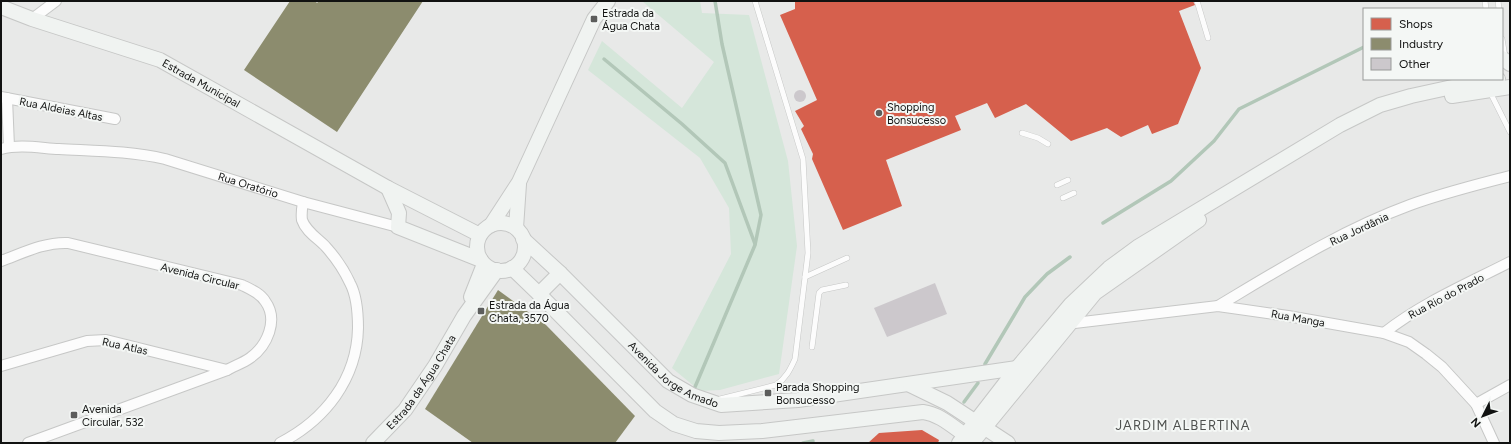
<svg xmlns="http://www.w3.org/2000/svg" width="1511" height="444" font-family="Figtree,sans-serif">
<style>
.green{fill:#d5e6da}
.shops{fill:#d6604d}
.industry{fill:#8c8c6e}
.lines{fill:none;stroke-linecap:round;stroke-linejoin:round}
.stream{stroke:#b2c7b8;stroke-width:3.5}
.building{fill:#ccc8cc}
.lane-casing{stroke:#c6c7c6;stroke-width:6}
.street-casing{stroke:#c6c7c6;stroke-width:12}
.secondary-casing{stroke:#c6c7c6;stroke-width:16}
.lane{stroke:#fcfcfc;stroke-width:5}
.street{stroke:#fcfcfc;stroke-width:10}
.secondary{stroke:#f0f3f1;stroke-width:14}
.poi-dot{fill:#5c5d5c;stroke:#f4f7f5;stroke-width:1.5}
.labels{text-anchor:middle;stroke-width:4;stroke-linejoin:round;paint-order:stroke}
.poi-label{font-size:11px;fill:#111211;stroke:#f4f7f5;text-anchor:start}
.street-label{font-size:11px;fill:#111211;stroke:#f4f7f5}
.quarter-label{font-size:13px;letter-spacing:1px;fill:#4f514f;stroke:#f4f7f5}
</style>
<rect width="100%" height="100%" fill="#e8e9e8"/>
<path class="green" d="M642,1H700L702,13L749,15L788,161L797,246L779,374L720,390L700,391L672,368L731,254L729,208L700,158L588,70L602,41L682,108L714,62Z"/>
<g class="shops">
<path d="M795,1H1193L1195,5L1179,11L1201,68L1178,124L1152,134L1148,125L1121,137L1107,128L1071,141L1026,104L995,118L987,103L955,116L961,130L886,160L902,206L843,230L812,159L813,154L801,129L804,126L795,111L817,100L780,15L795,9Z"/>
<path d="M922,430L939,440L938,443H868L879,433Z"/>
</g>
<g class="industry">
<path d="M290,1H315L317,3L319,1H423L337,132L244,70Z"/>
<path d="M498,290L546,325L635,416L615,443H473L425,409Z"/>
</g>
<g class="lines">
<g class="stream">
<path d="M604,59L682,124L725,163L755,244"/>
<path d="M1103,223L1171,181L1214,141L1239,109L1364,47"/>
<path d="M985,364L1025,297L1047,274L1070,257"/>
<path d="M695,387L755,245L761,215L722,44L715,1"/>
<path d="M964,402L978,383"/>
<path d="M803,443L813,441"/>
</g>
</g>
<g class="building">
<circle cx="800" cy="96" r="6"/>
<path d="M935,283L947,314L887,337L874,308Z"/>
</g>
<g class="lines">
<defs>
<g id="lane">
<path d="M1197,1L1208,38"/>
<path d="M1485,1L1486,9"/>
<path d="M1498,1L1499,9"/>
<path d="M1502,39L1505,57"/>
<path d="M1490,92L1510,132"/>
<path d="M1022,133L1038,138L1048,144"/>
<path d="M1057,185L1068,180"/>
<path d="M1063,198L1074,193"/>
<path d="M805,277L847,258"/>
<path d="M812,347L819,293L822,290L846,285"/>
<path d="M720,399L776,385C786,378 790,370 795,359L808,253L803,159L755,1"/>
</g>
<g id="street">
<path d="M32,19L56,1"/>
<path d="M1,97L115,119"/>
<path d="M7,98L9,147"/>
<path id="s1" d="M1,149C19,144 40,148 59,149C95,151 130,151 165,159L303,202L398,227"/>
<path d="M1,261C23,253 44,242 68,243L242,285C250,289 260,293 265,301C279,320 267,346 250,358C243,363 234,366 227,370L28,443"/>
<path d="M1218,306C1280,269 1342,230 1410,205C1443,193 1476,185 1510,176"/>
<path d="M1066,324L1218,306L1288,316L1384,333L1409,342L1426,354L1442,367L1476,404L1494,443"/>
<path d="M1384,333C1422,303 1467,284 1510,262"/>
<path d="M1,366L87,341L106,340L227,370"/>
<path d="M1476,404L1510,385"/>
<path d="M280,443C325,420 357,379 358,328C358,313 357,296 350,283C344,270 336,258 326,247C319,239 306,232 302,220C301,214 302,208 303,202"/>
</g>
<g id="secondary">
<path id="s2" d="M1,7L32,19L160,60L388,188L480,235"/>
<path d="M1502,58L1510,64"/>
<path d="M1452,96L1510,87"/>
<path d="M388,188L399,213L398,227L481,260"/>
<circle cx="501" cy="247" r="24"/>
<path d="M491,225L519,182L594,19L608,1"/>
<path d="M516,228L519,184"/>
<path id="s3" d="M523,239L560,273L668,381L692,395L721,405L798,400L1017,368"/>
<path d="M512,268L539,294L655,411L674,424L696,431L719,433L762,431L923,412C939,414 952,426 965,435"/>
<path d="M539,294L560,273"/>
<path d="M471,297L484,264"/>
<path d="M910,385L947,403L1008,443"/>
<path id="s4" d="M373,443L405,410L435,366L464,316L497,270"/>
<path d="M959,443L1017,368L1071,304L1109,268L1139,246L1340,125L1380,105L1411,96L1475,82L1498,79"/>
<path d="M972,443L1095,293L1199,220"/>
</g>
</defs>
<use href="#lane" class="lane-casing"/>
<use href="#street" class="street-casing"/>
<use href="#secondary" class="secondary-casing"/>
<use href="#lane" class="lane"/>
<use href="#street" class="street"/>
<use href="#secondary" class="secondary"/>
</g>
<g class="poi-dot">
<rect x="590" y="15" width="8" height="8" rx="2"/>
<circle cx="879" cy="113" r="4"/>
<rect x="477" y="307" width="8" height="8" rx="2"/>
<rect x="764" y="389" width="8" height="8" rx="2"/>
<rect x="70" y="411" width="8" height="8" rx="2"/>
</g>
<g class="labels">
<g class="poi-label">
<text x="602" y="17">Estrada da<tspan x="602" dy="13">Água Chata</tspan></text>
<text x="887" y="111">Shopping<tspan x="887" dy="13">Bonsucesso</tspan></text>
<text x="489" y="309">Estrada da Água<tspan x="489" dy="13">Chata, 3570</tspan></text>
<text x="776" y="391">Parada Shopping<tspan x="776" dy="13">Bonsucesso</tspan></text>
<text x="82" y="413">Avenida<tspan x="82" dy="13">Circular, 532</tspan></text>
</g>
<g class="street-label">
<text dy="4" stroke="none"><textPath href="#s2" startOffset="215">Estrada Municipal</textPath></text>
<text transform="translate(61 109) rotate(11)" y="4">Rua Aldeias Altas</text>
<text dy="4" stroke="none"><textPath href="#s1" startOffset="252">Rua Oratório</textPath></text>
<text transform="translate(1359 229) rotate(-25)" y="4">Rua Jordânia</text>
<text transform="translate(200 276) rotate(14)" y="4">Avenida Circular</text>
<text transform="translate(1446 296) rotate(-28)" y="4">Rua Rio do Prado</text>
<text transform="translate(1298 318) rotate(10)" y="4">Rua Manga</text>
<text transform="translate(125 346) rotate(12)" y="4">Rua Atlas</text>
<text dy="4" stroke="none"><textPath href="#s3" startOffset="204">Avenida Jorge Amado</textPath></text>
<text dy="4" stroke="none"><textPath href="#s4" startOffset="78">Estrada da Água Chata</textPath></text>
</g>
<g class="quarter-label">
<text x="1183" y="430">JARDIM ALBERTINA</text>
</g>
</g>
<rect width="1511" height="444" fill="none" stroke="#111211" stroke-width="4"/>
<rect x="1363" y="8" width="140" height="72" fill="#f4f7f5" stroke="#999b9a"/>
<rect x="1371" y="18" width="20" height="12" fill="#d6604d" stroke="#999b9a"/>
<text x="1399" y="28" font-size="12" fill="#111211">Shops</text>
<rect x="1371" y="38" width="20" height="12" fill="#8c8c6e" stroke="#999b9a"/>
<text x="1399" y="48" font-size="12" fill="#111211">Industry</text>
<rect x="1371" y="58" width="20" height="12" fill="#ccc8cc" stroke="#999b9a"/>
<text x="1399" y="68" font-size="12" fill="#111211">Other</text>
<g transform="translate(1483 416) rotate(228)" stroke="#f4f7f5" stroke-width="3" paint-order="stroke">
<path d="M0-3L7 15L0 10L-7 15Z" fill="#111211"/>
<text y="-6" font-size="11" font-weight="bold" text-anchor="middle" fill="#111211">N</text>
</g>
</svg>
